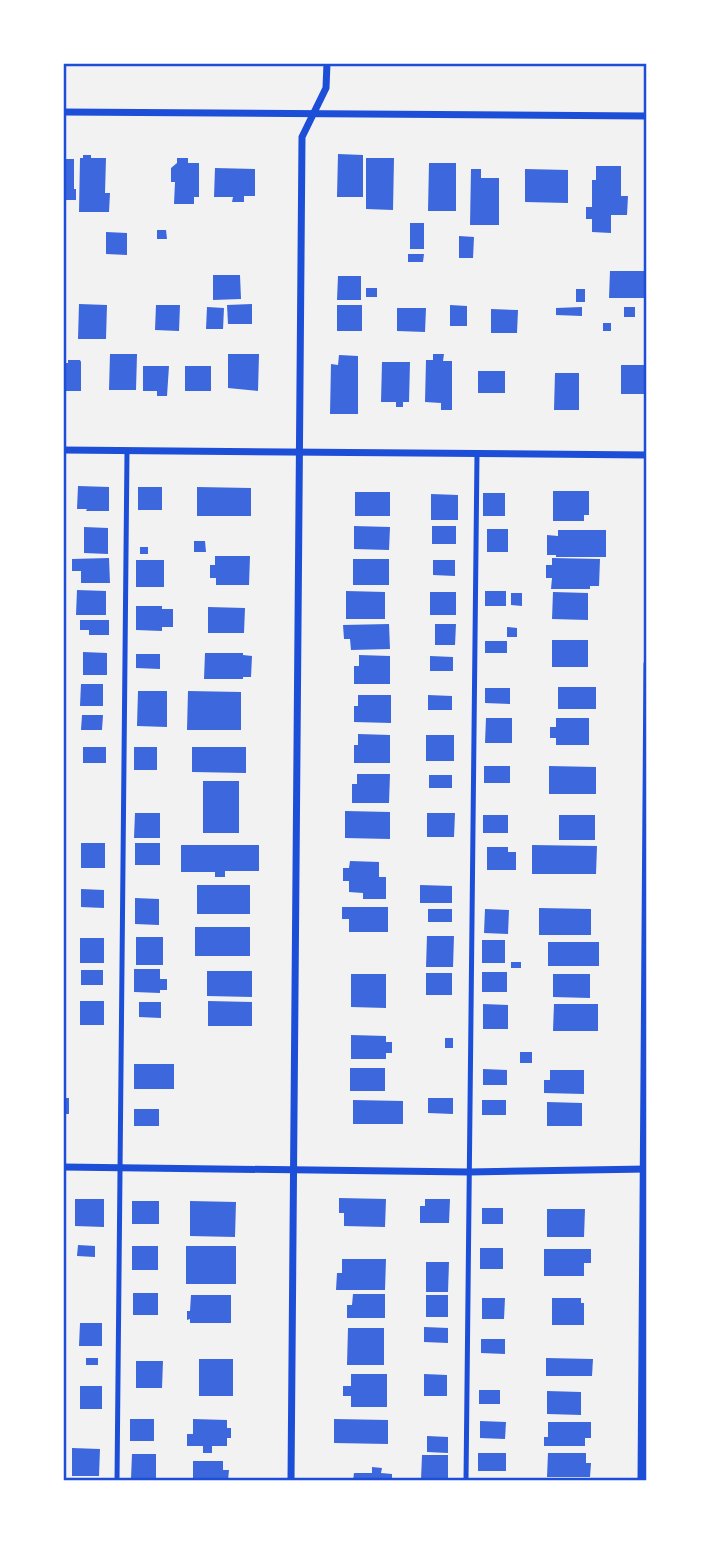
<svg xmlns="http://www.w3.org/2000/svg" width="710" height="1544" font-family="'Crimson Pro',serif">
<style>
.building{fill:#3d67dc}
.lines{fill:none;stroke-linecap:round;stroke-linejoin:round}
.service{stroke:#1d4ed8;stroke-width:5}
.minor{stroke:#1d4ed8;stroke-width:7}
.neatline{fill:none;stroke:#1d4ed8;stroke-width:2.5}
</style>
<rect width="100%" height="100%" fill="#f2f2f2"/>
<g class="building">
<path d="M338,154L363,155V197H337Z"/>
<path d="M83,155H91V158H106L105,193H110L109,212H79L80,158H83Z"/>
<path d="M177,158H188V163H199V197H194V204H174L175,182H171V168L177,163Z"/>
<path d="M366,158H394L393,210L366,209Z"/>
<path d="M63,159H74V189H76V200H66V203H63Z"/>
<path d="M429,163H456V211H428Z"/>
<path d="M596,166H621V196H628L627,215H611V233L592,232V219H586V207H592V180H596Z"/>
<path d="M215,168L255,169V196H244V202H232L233,197H214Z"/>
<path d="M471,169H481V178H499V225H470Z"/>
<path d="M525,169L568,170V203L525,202Z"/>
<rect x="410" y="223" width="14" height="26"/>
<path d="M157,230H166L167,239H157Z"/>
<path d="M106,232L127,233V255L106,254Z"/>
<path d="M459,236L474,237L473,258H459Z"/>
<path d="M408,254H424L423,262H408Z"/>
<path d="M610,271H646V298H609Z"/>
<path d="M213,275H240L241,299L213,300Z"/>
<path d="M338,276H361V300H337Z"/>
<rect x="366" y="288" width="11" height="9"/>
<rect x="576" y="289" width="9" height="13"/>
<path d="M79,304L107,305L106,339H78Z"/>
<path d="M252,304V324H228L227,305Z"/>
<path d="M156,305H180L179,331L155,330Z"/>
<rect x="337" y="305" width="25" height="26"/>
<path d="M450,305L467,306V326H450Z"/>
<path d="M207,307L224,308L223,329H206Z"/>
<path d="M582,307V316L556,315V308Z"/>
<rect x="624" y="307" width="11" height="10"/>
<path d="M397,308H426L425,332L397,331Z"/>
<path d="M491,309L518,310L517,333H491Z"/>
<rect x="603" y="323" width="8" height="8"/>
<path d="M110,354H137L136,390H109Z"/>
<path d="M228,354H259L258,391L228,388Z"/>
<path d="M433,354H444L443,361H452V410H441V403L425,402L426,360H433Z"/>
<path d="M339,355L358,356V414H330L331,364L338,365Z"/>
<path d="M68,360H80L81,362V391H63V363H68Z"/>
<path d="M382,362H410L409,402H403V407H396V402H381Z"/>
<rect x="621" y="365" width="26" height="29"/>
<path d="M143,366H169L167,396H157V391H143Z"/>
<rect x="185" y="366" width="26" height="25"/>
<rect x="478" y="371" width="27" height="22"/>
<path d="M555,373H579V410H554Z"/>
<path d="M78,486L109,487V511H86L87,509H77Z"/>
<rect x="138" y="487" width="24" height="23"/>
<path d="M197,487L251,488V516H197Z"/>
<path d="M553,491H589V515H584V521H553Z"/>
<rect x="355" y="492" width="35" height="24"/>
<rect x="483" y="493" width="22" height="23"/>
<path d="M431,494L458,495V520H431Z"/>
<path d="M354,526L390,527L389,550L354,549Z"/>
<rect x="432" y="526" width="24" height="18"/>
<path d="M84,527L108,528V554L84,553Z"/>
<rect x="487" y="529" width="21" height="23"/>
<path d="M558,530H606V557H556V555H547V535L558,536Z"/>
<path d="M194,541H205L206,552H194Z"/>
<rect x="140" y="547" width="8" height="7"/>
<path d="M215,556H250L249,585H216V578H210V565H215Z"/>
<path d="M109,558L110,583H81V571H72V559Z"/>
<path d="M552,558L600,559L599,586H590V589H551L552,578H546V565H552Z"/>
<rect x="353" y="559" width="36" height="26"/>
<rect x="136" y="560" width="28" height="27"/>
<path d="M433,560H455V576L433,575Z"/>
<path d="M77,590L106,591V615H76Z"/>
<path d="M346,591L385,592V619H346Z"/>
<rect x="485" y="591" width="21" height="15"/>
<rect x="430" y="592" width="26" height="23"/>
<path d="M553,592L588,593V620L552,619Z"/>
<path d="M511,593H522V606L511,605Z"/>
<path d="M136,606H162V609H173V627H162V631L136,630Z"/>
<path d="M208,607L245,608L244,633H208Z"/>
<path d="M80,620H109V635H89V630H80Z"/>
<path d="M389,624L390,649L351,650L350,639H344L343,625Z"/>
<path d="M435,624H456L455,645H435Z"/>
<path d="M507,627L517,628V637H507Z"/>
<rect x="552" y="640" width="36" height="27"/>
<rect x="485" y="641" width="22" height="12"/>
<path d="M83,652L107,653V675H83Z"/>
<path d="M205,653H243V655L252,656L251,677H243V679H204Z"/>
<path d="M136,654H160V669L136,668Z"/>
<path d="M359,655L390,656V684H354V666H359Z"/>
<path d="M430,656L453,657V671H430Z"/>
<path d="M81,684H103V706H80Z"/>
<rect x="558" y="687" width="38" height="22"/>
<path d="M485,688H510V704L485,703Z"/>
<path d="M138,691H167V727L137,726Z"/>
<path d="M188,691L241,692V730H187Z"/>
<path d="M358,695H391V723L354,722V706H358Z"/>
<path d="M428,695L452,696V710H428Z"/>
<path d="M82,715H103L102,730H81Z"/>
<path d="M486,718H512V743H485Z"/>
<path d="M556,718H589V745H556V738H550V727H556Z"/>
<path d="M358,734L390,735V763H354V745H358Z"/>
<rect x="426" y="735" width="28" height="26"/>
<rect x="83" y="747" width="23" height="16"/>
<rect x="134" y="747" width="23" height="23"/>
<path d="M192,747H246V773L192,772Z"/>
<rect x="484" y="766" width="26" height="17"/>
<path d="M549,766L596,767V794H549Z"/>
<path d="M357,774H390L389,803H352V784H357Z"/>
<rect x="429" y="775" width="23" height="13"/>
<rect x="203" y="781" width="36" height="52"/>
<path d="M345,811L390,812V839L345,838Z"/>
<path d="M135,813H160V838H134Z"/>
<path d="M427,813H455L454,837H427Z"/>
<rect x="483" y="815" width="25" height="18"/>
<rect x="559" y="815" width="36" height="25"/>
<rect x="81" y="843" width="24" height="25"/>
<rect x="135" y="843" width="25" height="22"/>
<path d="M181,845H259V871H225V877H215V872H181Z"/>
<path d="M532,845L597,846L596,874H532Z"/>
<path d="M487,847H508V852H516V870H487Z"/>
<path d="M350,861L379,862V877H386V899H363V893L349,892V881H343V868H349Z"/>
<rect x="197" y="885" width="53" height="29"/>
<path d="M420,885L452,886V903H420Z"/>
<path d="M81,889L104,890V908L81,907Z"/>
<path d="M135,898L159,899V925L135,924Z"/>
<path d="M342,907H388V932H349V919H342Z"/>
<path d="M539,908L591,909V935H539Z"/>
<rect x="428" y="909" width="24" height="13"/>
<path d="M485,909L509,910L508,934L484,933Z"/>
<rect x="195" y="927" width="55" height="29"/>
<path d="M427,936H454L453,967H426Z"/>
<rect x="136" y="937" width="27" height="28"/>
<rect x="80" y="938" width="24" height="25"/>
<rect x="482" y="940" width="23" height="23"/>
<rect x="548" y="942" width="51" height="24"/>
<rect x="511" y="962" width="10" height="6"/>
<path d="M134,969H160V979H167V990H160V993L134,992Z"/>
<rect x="81" y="970" width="22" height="15"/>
<path d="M207,971H252V997L207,996Z"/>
<rect x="482" y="972" width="25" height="20"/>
<rect x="426" y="973" width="26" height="22"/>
<path d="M351,974H386V1008L351,1007Z"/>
<path d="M553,974H590V998L553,997Z"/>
<rect x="80" y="1001" width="24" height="24"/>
<path d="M208,1001L252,1002V1026H208Z"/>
<path d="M139,1002H161V1018L139,1017Z"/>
<path d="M483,1004L508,1005V1029H483Z"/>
<path d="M554,1004H598V1031H553Z"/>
<path d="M351,1035L386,1036V1042H392V1053H386V1059H351Z"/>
<rect x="445" y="1038" width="8" height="10"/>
<rect x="520" y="1052" width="12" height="11"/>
<rect x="134" y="1064" width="40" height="25"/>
<rect x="350" y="1068" width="35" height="23"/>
<path d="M483,1069L507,1070V1085H483Z"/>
<path d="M550,1070H584V1094L544,1093V1080H550Z"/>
<rect x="63" y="1098" width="6" height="16"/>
<path d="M428,1098H453V1114L428,1113Z"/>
<path d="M353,1100L403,1101V1124H353Z"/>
<rect x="482" y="1100" width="24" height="15"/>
<path d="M547,1102L582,1103V1126H547Z"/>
<rect x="134" y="1109" width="25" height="17"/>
<path d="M339,1198L386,1199L385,1227L344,1226V1213H339Z"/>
<path d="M75,1199H104V1227L75,1226Z"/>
<path d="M425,1199H450L449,1223H420V1206H425Z"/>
<rect x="132" y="1201" width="27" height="23"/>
<path d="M190,1201L236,1202L235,1237L190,1236Z"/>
<rect x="482" y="1208" width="21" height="16"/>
<path d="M547,1209H585L584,1237H547Z"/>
<path d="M78,1245L95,1246V1257L77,1256Z"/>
<rect x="132" y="1246" width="26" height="24"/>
<rect x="186" y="1246" width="50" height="38"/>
<rect x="480" y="1248" width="23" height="21"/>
<path d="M544,1249H591V1263H584V1276H544Z"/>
<path d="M342,1259H386L385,1290H336L337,1273H342Z"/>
<path d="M426,1262H449L448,1292H426Z"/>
<rect x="133" y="1293" width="25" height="22"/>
<path d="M353,1294H385V1318H347V1305H352Z"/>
<path d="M191,1295H231V1323H190V1319L187,1320V1311H190Z"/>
<rect x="426" y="1295" width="22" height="22"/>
<path d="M482,1298H505L504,1319H482Z"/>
<path d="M552,1298H581V1303H584V1325H552Z"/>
<path d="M80,1323H102V1346H79Z"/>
<path d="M424,1327L448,1328V1343L424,1342Z"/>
<path d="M348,1328H384V1365H347Z"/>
<path d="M481,1339H505V1354L481,1353Z"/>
<rect x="86" y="1358" width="12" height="7"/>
<path d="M546,1358L593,1359L592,1376H546Z"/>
<rect x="199" y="1359" width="34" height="37"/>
<path d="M136,1361H163L162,1388H136Z"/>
<path d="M351,1374H387V1407H351V1396H343V1386H351Z"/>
<path d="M424,1374L447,1375V1396H424Z"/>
<rect x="80" y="1386" width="22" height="23"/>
<rect x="479" y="1390" width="21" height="14"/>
<path d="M547,1391L581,1392V1415L547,1414Z"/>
<rect x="130" y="1419" width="24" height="22"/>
<path d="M193,1419L227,1420V1428H231V1438H227V1446H212V1453H203V1446H187V1434H193Z"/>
<path d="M334,1419L388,1420V1444L334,1443Z"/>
<path d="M480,1421L506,1422L505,1439L480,1438Z"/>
<path d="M548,1422H591V1438H585V1446H544V1437H548Z"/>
<path d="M427,1436L448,1437V1453L427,1452Z"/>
<path d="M72,1448L100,1449L99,1476H72Z"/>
<rect x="478" y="1453" width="28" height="18"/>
<path d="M548,1453H586V1463H591L590,1477H547Z"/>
<path d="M132,1454H156V1479H131Z"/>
<path d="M422,1455H448V1480H421Z"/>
<path d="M193,1461H223V1470H229L228,1481H193Z"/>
<path d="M372,1467L382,1468L381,1473L392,1474V1481H353L354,1473H372Z"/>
</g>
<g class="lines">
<g class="service">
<path d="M117,1481L127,451"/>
<path d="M466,1481L477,454"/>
</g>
<g class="minor">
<path d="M63,112L647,116"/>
<path d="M63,450L647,455"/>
<path d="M63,1167L469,1172L647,1169"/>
<path d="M291,1481L302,137L326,88L327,63"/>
<path d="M641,1481L647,664"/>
</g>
</g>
<rect width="710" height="1544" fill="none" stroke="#ffffff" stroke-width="130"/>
<rect x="65" y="65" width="580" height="1414" class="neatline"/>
</svg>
